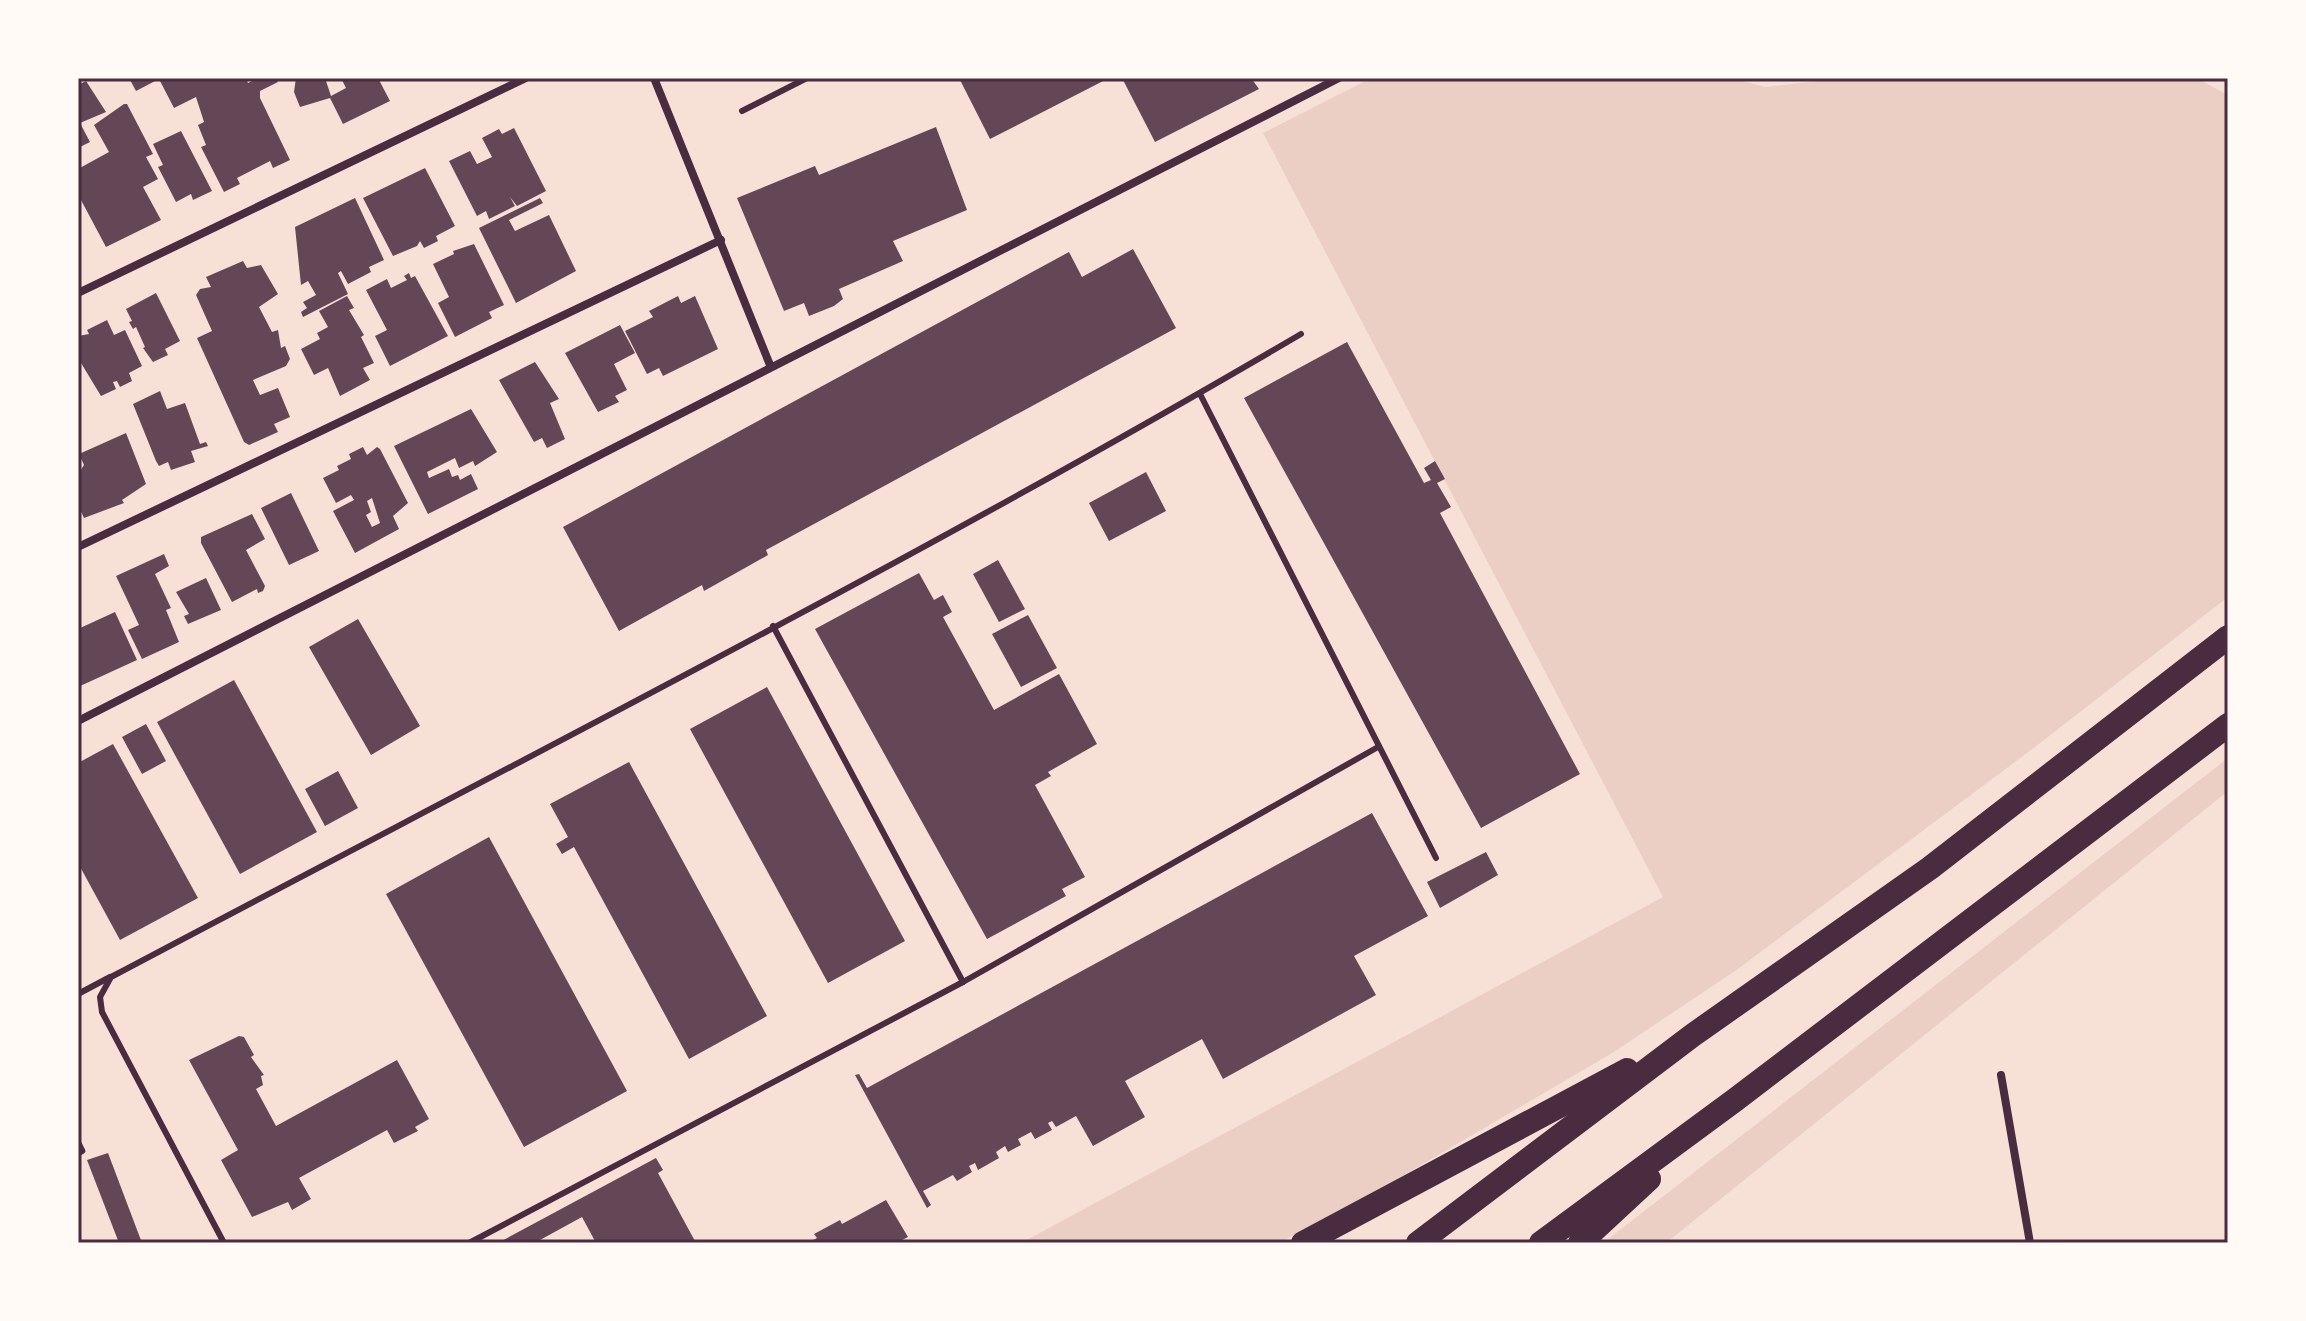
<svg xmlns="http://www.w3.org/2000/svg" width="2306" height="1321" font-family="Signika,sans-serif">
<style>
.green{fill:#ebcfc5}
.building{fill:#644757;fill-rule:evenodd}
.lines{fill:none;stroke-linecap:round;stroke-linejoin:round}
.path{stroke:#4a2c40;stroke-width:5}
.service{stroke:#4a2c40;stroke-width:6}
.minor{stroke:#4a2c40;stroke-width:8}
.motorway{stroke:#4a2c40;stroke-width:24}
.neatline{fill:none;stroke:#4a2c40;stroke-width:3}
</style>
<rect width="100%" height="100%" fill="#f7e1d7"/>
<g class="green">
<path d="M1371,78H1732L1765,87L1843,78H2196L2228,95V597L2035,747L1738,969L1614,1052L1365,1198L1278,1243H1021L1663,897L1263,133Z"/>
<path d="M2228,758V791L1666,1243H1603Z"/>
</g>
<g class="building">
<path d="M129,78H246L248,83L258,78H276L278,82L260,91V98L290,160L273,168L270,161L237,178L240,184L224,192L201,147L206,145L198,125L204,122L196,97L174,108L159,79L136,91Z"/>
<path d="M296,78H325L331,96L346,88L341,78H378L390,101L343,124L330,98L300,107L294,92Z"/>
<path d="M959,78H1109L990,139Z"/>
<path d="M1122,78H1251L1259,89L1155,142Z"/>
<path d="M86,81L106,112L80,123L90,142L78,148V85Z"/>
<path d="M124,104H127L153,154L146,157L158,179L143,187L161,220L106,247L81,200L78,201V169L109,152L94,125Z"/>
<path d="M936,127L967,210L893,241L903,261L839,289L843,299L834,306L809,316L804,303L784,311L737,198L815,166L819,175Z"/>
<path d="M514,128L546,191L517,206L510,197L515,206L489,219L486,211L477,216L449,161L470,151L477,164L492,157L482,138L499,129L502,134Z"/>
<path d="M181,131L212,191L193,200L191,194L176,202L158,167L163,165L153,144Z"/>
<path d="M425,168L455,226L436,236L438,241L424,248L420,241L417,246L393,256L363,198Z"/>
<path d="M355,198L384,260L369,267L371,272L348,284L341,271L338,273L348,294L303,317L301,312L307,308L303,302L316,295L308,281L301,285L295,227Z"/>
<path d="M540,198L543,203L509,220L515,231L549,215L576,271L516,303L479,228Z"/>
<path d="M474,244L504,305L489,312L492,318L455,337L438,303L449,297L433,264L454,254L453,251Z"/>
<path d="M1133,249L1176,328L766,550L768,555L704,591L702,585L619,631L563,527L1069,252L1082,277Z"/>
<path d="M243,261L247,268L261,265L278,294L259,307L272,332L278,330L281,348L285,346L290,359L286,366L253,380L260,395L278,388L290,417L274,424L278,432L249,445L244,442L197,338L212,331L196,295L200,289L211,287L206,277Z"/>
<path d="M409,273L411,278L415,276L448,336L390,366L375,336L387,330L366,290L387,279L391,288L407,280L404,276Z"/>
<path d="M156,293L180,341L165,349L168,355L153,362L143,348L145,347L136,327L133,329L129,322L132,321L126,309Z"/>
<path d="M347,296L354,308L349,310L364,335L361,337L374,363L363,368L370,380L340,396L328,368L314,375L301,349L320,339L317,333L328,327L319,311Z"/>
<path d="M678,296L681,303L695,296L718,349L663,376L659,368L647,374L625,331L653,317L649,311Z"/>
<path d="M107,320L114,335L125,330L142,366L129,373L132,381L120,387L117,381L113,382L116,389L101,396L78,358V336L89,334L87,330Z"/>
<path d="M620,325L635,353L614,364L627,390L615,396L619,402L598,412L565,353Z"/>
<path d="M1347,342L1424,483L1431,480L1424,468L1435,461L1445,479L1437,483L1451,507L1440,513L1580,774L1481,828L1244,398Z"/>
<path d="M535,362L559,399L550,403L565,439L547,448L542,438L534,442L499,380Z"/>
<path d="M160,391L167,409L185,403L200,444L206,442L208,446L191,451L195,462L171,470L168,462L159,466L156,461L133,404Z"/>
<path d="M471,409L497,452L475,466L473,461L459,468L455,458L427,472L429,478L449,469L452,477L458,475L460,480L471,474L478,489L428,514L394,446Z"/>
<path d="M126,433L146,484L122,500L124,503L84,518L78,505V474L84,465L79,454Z"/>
<path d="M363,447L367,455L377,447L380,449L408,503L393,516L399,529L355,553L333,511L354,500L351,495L336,503L323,478L339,470L337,466L351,459L349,454ZM372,498L380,523L372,527L366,515L371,512L367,501Z"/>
<path d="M1146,472L1166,511L1109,541L1089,503Z"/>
<path d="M291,493L319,551L289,565L261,508Z"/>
<path d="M252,514L265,539L246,550L265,586L263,591L258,593L257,589L232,602L201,543V537Z"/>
<path d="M164,554L169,566L155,574L171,608L166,610L179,642L142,659L128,630L139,625L116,576Z"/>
<path d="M998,560L1025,609L999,622L973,574Z"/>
<path d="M919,573L934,600L943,595L952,612L943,617L994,710L1059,674L1097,744L1048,772L1051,776L1035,785L1085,877L1062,889L1066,896L987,939L815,629Z"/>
<path d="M206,578L221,610L188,624L184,616L189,614L176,592Z"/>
<path d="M115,612L137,660L78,687V629Z"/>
<path d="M1028,615L1057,668L1021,687L992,634Z"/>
<path d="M358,619L420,726L371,755L309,647Z"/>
<path d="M234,680L317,832L240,874L157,722Z"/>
<path d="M767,687L905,941L828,983L690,729Z"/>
<path d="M146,724L166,761L142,774L122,737Z"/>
<path d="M113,744L198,898L120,940L78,863V763Z"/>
<path d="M629,762L767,1016L689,1059L574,847L562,854L556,844L568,837L550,804Z"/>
<path d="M338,771L358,808L325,826L305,789Z"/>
<path d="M1372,813L1428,916L1354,956L1376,995L1223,1079L1202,1039L1125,1081L1145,1117L1093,1146L1076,1116L1056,1127L1052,1121L1048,1123L1052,1130L1035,1139L1031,1132L1018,1139L1021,1145L1008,1152L1005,1146L996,1152L999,1158L978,1170L975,1163L969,1166L972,1172L957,1181L953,1175L923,1191L931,1205L927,1208L855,1075L859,1074L867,1088Z"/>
<path d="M489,837L627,1091L524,1147L386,894Z"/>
<path d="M1486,852L1498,875L1440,908L1427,882Z"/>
<path d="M239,1036L244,1037L254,1055L251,1057L264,1075L261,1076L263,1085L256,1089L276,1126L397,1060L429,1119L415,1127L418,1131L394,1143L387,1130L299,1178L311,1199L292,1210L288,1202L252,1217L221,1160L238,1150L189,1060Z"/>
<path d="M108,1153L142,1243H119L87,1160Z"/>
<path d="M656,1158L663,1170L658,1173L696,1243H596L582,1217L540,1240L541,1243H498Z"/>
<path d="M886,1200L908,1237L896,1243H808L817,1238L814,1234L840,1220L842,1224Z"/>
</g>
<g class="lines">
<path class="path" d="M78,1141L83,1151L78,1154"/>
<g class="service">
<path d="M742,111L807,78"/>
<path d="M1200,394L1436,858"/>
<path d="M773,626L963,982"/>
<path d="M78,994L110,977"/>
<path d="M224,1243L102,1012L100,997L111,977C509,766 913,562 1301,334"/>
<path d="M469,1243L963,982L1378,747"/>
</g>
<g class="minor">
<path d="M654,78L770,365"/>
<path d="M78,293L526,78"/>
<path d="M78,547L721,240"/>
<path d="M78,721L1339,78"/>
<path d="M2001,1075L2030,1243"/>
</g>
<g class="motorway">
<path d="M1303,1243L1627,1070"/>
<path d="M1418,1243L1693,1035L1930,868L2228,637"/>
<path d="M1541,1243L1735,1100L2228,725"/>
<path d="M1580,1243L1649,1179"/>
</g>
</g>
<rect width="2306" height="1321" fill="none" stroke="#fffaf5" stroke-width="160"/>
<rect x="80" y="80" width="2146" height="1161" class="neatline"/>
</svg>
